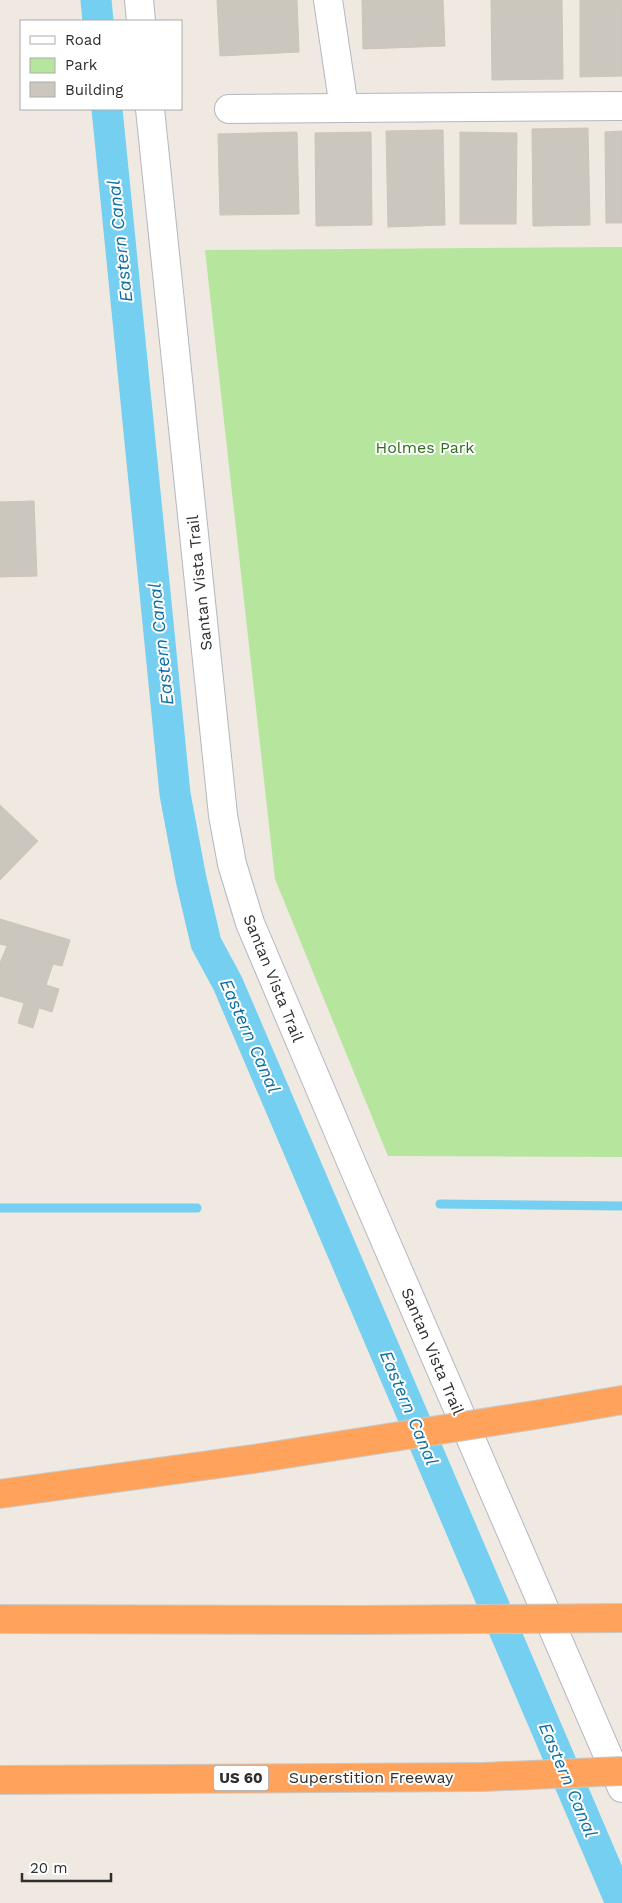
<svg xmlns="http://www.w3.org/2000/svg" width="622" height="1903" font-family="'Work Sans',sans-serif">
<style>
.green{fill:#b6e59e}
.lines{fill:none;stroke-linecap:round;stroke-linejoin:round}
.stream{stroke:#75cff0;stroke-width:9}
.canal{stroke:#75cff0;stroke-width:31}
.building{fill:#cbc7bf;stroke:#cbc5ba}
.minor-casing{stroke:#b4b7c1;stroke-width:30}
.highway-casing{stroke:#c9c9c9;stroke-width:30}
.minor{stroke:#fff;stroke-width:28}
.highway{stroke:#ffa35c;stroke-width:28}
.highway-bridge-casing{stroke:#c9c9c9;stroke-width:30;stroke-linecap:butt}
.highway-bridge{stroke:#ffa35c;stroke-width:28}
.labels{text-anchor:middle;stroke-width:4;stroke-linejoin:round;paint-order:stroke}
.shield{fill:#fff;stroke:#6d6d6d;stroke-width:1}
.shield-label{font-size:15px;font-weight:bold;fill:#2e2e2e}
.park-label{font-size:16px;fill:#2c6e1b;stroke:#fff}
.street-label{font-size:16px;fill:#2e2e2e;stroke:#fff}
.water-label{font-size:18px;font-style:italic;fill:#0d6fa3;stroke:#fff}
</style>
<rect width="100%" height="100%" fill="#efe9e1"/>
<path class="green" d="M622,247V1157L388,1156L275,879L205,250Z"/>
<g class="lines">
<g class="stream">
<path d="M440,1204L622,1206"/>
<path d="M0,1208H197"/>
</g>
<g class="canal">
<path d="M96,0L98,21"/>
<path d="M107,109L175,794L191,879L206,943L228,984L621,1903"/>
</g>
</g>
<g class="building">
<path d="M217,0H297L299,52L220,56Z"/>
<path d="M362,0H443L445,46L363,49Z"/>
<path d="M491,0H562L563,79L492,80Z"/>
<path d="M580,0H622V76L580,77Z"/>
<path d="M588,128L590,225L533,226L532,129Z"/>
<path d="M443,130L445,225L388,227L386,131Z"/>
<path d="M622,131V223H606L605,132Z"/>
<path d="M297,132L299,214L220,215L218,134Z"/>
<path d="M371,132L372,225L316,226L315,133Z"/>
<path d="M460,132L517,133L516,224H460Z"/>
<path d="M34,501L37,576L0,577V502Z"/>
<path d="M0,805L38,841L0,880Z"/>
<path d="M0,919L70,940L62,966L53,964L46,985L59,989L52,1012L39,1008L33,1028L18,1023L24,1003L0,996V963L7,946L0,944Z"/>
</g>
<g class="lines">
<defs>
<g id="minor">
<path d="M139,0L141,21"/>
<path d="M328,0L344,108"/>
<path d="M150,109L223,815L232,864L250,923L352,1164L622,1788"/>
<path d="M229,109L622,106"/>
</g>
<g id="highway">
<path d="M547,1413L622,1400"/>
<path d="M0,1494L260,1458"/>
<path d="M0,1619L362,1620"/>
<path d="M0,1780L483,1777"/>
</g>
</defs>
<use href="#minor" class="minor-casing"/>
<use href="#highway" class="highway-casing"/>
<use href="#minor" class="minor"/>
<use href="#highway" class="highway"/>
<defs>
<g id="highway-bridge">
<path d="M260,1458L547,1413"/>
<path d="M362,1620L622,1618"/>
<path d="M483,1777L622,1771"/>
</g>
</defs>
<use href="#highway-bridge" class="highway-bridge-casing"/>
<use href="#highway-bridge" class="highway-bridge"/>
</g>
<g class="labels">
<rect class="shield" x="213.5" y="1765.5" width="55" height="25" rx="4"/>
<g class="shield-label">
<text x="241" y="1783">US 60</text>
</g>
<g class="park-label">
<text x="425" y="453">Holmes Park</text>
</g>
<g class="street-label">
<text transform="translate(199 583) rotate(-96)" y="6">Santan Vista Trail</text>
<text transform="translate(274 978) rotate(68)" y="6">Santan Vista Trail</text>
<text transform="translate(433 1351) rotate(67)" y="6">Santan Vista Trail</text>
<text x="371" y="1783">Superstition Freeway</text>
</g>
<g class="water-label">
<text transform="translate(120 241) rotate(-96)" y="6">Eastern Canal</text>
<text transform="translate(161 644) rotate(-96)" y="6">Eastern Canal</text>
<text transform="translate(250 1036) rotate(66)" y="6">Eastern Canal</text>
<text transform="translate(409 1408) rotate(67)" y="6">Eastern Canal</text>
<text transform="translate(568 1780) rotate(67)" y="6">Eastern Canal</text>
</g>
</g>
<rect x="20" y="20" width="162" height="90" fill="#ffffff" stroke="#ababab"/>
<rect x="30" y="36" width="25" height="8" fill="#ffffff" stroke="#ababab"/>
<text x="65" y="45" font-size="15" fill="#2e2e2e">Road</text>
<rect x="30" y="58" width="25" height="15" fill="#b6e59e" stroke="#ababab"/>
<text x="65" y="70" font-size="15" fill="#2e2e2e">Park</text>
<rect x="30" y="82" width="25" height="15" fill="#cbc7bf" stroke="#ababab"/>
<text x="65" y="95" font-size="15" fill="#2e2e2e">Building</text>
<path d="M22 1873v8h89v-8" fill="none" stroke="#2e2e2e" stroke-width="2.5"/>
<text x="30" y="1873" font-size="15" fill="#2e2e2e" stroke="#ffffff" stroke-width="4" paint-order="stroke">20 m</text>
</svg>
